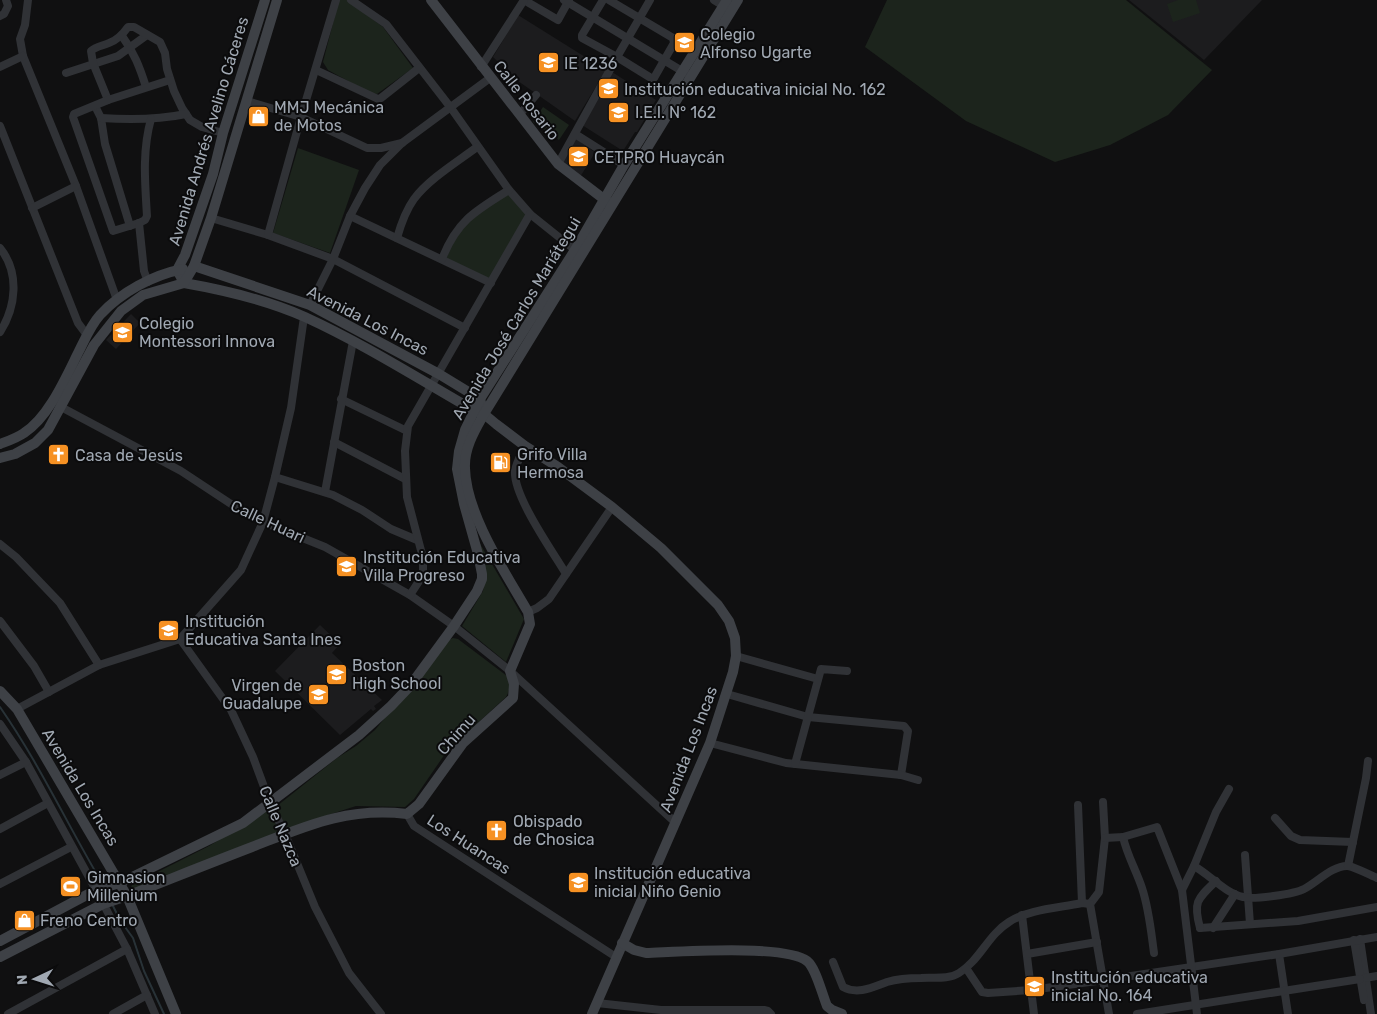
<svg xmlns="http://www.w3.org/2000/svg" width="1377" height="1014" font-family="Rubik,sans-serif">
<style>
.built{fill:#1c1c1e}
.green{fill:#1c241c}
.lines{fill:none;stroke-linecap:round;stroke-linejoin:round}
.stream{stroke:#283237;stroke-width:2}
.street{stroke:#303236;stroke-width:8}
.secondary{stroke:#3e4146;stroke-width:10}
.labels{text-anchor:middle;stroke-width:4;stroke-linejoin:round;paint-order:stroke}
.poi-label{font-size:16px;fill:#a0a8b2;stroke:#0b0b0c;text-anchor:start}
.street-label{font-size:16px;fill:#a0a8b2;stroke:#0b0b0c}
</style>
<rect width="100%" height="100%" fill="#101011"/>
<g class="built">
<path d="M1129,0H1262L1204,60Z"/>
<path d="M518,15L606,70L575,121L518,81L493,57Z"/>
<path d="M612,72L656,100L637,132H635L623,151L582,125Z"/>
<path d="M575,138L600,156L598,158L593,156L580,177L562,161Z"/>
<path d="M131,314L140,323L116,349L106,340Z"/>
<path d="M320,625L340,644L332,653L382,700L374,706L376,709L373,711L371,709L340,735L275,671Z"/>
</g>
<g class="green">
<path d="M339,0H347L383,27L413,68L377,94L370,93L328,70L323,62Z"/>
<path d="M887,0H1126L1212,70L1168,115L1110,145L1055,162L966,121L865,47Z"/>
<path d="M1178,0H1196L1200,13L1173,22L1167,4Z"/>
<path d="M543,107L569,125L559,140L533,122Z"/>
<path d="M298,148L359,170L330,253L273,233Z"/>
<path d="M509,193L528,215L490,280L446,259L454,239L472,217Z"/>
<path d="M479,542L524,619L506,662L462,626L483,591L484,582Z"/>
<path d="M453,638L458,639L507,676C511,682 510,691 506,697L447,751L414,799L405,807L356,806L328,815L289,831C281,825 278,815 277,806L337,758L356,746L375,730L449,640Z"/>
<path d="M271,808L282,838L130,890L132,885L209,846Z"/>
</g>
<g class="lines">
<g class="stream">
<path d="M0,707C39,763 67,824 102,883"/>
<path d="M112,904L120,920L133,938L144,971L164,1014"/>
</g>
<g class="street">
<path d="M28,0L25,25L20,39L23,56L76,186L117,300"/>
<path d="M351,0L386,24L451,108L509,190L530,214L575,250"/>
<path d="M524,0L558,20L569,0"/>
<path d="M564,0L687,74"/>
<path d="M603,0L582,35V38L617,57L651,78H654L674,43L673,38L609,0"/>
<path d="M714,0L727,8"/>
<path d="M0,16L4,14L8,6L6,0"/>
<path d="M122,36C134,52 140,68 146,87"/>
<path d="M0,67L23,56"/>
<path d="M481,67L524,0"/>
<path d="M316,70L378,99L381,98L419,68"/>
<path d="M66,73L118,56L147,35"/>
<path d="M108,100L93,63L91,51C96,46 103,46 109,43C118,40 123,34 128,27H134L160,42L165,53L167,69L174,91L182,108L190,120L202,127L223,133"/>
<path d="M247,101L301,117L367,148H381L402,143"/>
<path d="M95,106L101,118L105,144L130,226"/>
<path d="M520,114L536,95"/>
<path d="M101,118C130,120 157,120 186,114"/>
<path d="M151,119C142,151 145,183 147,216L145,220L139,223L113,231L73,117L74,114L108,100L170,80"/>
<path d="M0,126L78,323L87,335"/>
<path d="M575,134L624,165"/>
<path d="M558,164L617,57L650,0"/>
<path d="M32,208L76,186"/>
<path d="M350,216L491,283"/>
<path d="M211,218L268,235L333,259L465,328"/>
<path d="M139,223L144,271L148,282"/>
<path d="M268,235L301,117L336,0"/>
<path d="M397,238C401,224 406,210 414,199C429,179 457,162 477,147"/>
<path d="M0,248C20,273 16,307 0,332"/>
<path d="M442,259C457,221 475,211 509,190"/>
<path d="M310,305L333,259L350,216L365,188L380,165L402,143L490,78"/>
<path d="M341,399L407,431"/>
<path d="M61,407L181,471L231,504L263,522L325,547L410,595L454,626L510,671L676,823"/>
<path d="M334,442L405,479"/>
<path d="M525,446C522,453 516,463 515,471C513,496 553,552 566,574"/>
<path d="M275,477L333,495L362,510L391,529L417,540"/>
<path d="M325,492L353,341"/>
<path d="M0,544L16,557L60,603L99,665"/>
<path d="M410,595L423,575V558L407,497L405,451L408,426L530,214"/>
<path d="M528,612L537,608L549,599L612,507"/>
<path d="M0,621L34,666L49,692"/>
<path d="M180,639L231,710L253,757L270,803L285,834L315,907L349,973L381,1014"/>
<path d="M736,656L818,679"/>
<path d="M727,694L808,717L904,726L908,731L901,775"/>
<path d="M17,709L99,665L180,639L241,570L263,522L275,477L291,408L304,317"/>
<path d="M0,724L26,762L96,890L127,949L155,1014"/>
<path d="M710,743L786,763L901,775L918,780"/>
<path d="M795,764L821,669L847,671"/>
<path d="M0,775L26,762"/>
<path d="M1103,802L1105,838L1099,892L1090,904L1109,1014"/>
<path d="M1078,805L1082,903"/>
<path d="M407,814L414,826L616,957"/>
<path d="M1275,818L1291,836L1300,840L1353,842"/>
<path d="M0,829L48,803"/>
<path d="M1123,837C1127,855 1136,870 1142,888C1149,909 1151,931 1154,953"/>
<path d="M1105,838L1123,837L1157,827L1182,890"/>
<path d="M1245,855L1250,924"/>
<path d="M1194,866C1210,875 1225,893 1243,897C1252,900 1295,894 1304,889C1316,883 1333,865 1348,866C1355,867 1370,875 1377,878"/>
<path d="M1348,866L1366,778L1368,761"/>
<path d="M0,884L71,847"/>
<path d="M1022,915L1034,1014"/>
<path d="M1200,928L1298,921L1377,907"/>
<path d="M1200,928C1193,902 1197,899 1216,881"/>
<path d="M1213,928L1235,894"/>
<path d="M1360,939L1371,1014"/>
<path d="M1354,940L1364,1000"/>
<path d="M1027,954L1097,942"/>
<path d="M1279,954L1288,1014"/>
<path d="M833,962L843,987C858,995 873,987 887,982C897,979 911,978 921,978C933,977 948,980 959,973C980,960 988,935 1009,922C1029,909 1059,908 1082,903L1090,904"/>
<path d="M966,968L982,992L988,993L1031,990L1104,980L1279,954L1377,937"/>
<path d="M1365,978L1377,976"/>
<path d="M597,1003L661,1010H764L768,1011L771,1014"/>
<path d="M8,1014L127,949"/>
<path d="M113,1014L147,995"/>
<path d="M1137,1014L1360,979"/>
<path d="M1197,1014L1182,890L1194,866L1216,812L1229,789"/>
</g>
<g class="secondary">
<path d="M431,0L558,164L609,203"/>
<path d="M194,266L310,305L439,374L480,399L482,406"/>
<path d="M184,283C224,290 267,300 305,317C364,344 419,379 475,411L484,414L496,424L525,446L558,467L612,507L661,548L718,605L729,621L735,638L736,656L733,672L710,743L592,1014"/>
<path d="M184,283L177,270L185,255L213,174L223,133L265,0"/>
<path d="M0,444C8,441 17,438 24,433C49,417 66,377 79,351C85,339 91,325 100,315C121,292 153,275 183,269"/>
<path d="M0,458L15,454L35,443L48,430L94,345L121,311L143,295L184,283L194,266L211,218L277,0"/>
<path d="M0,691L17,709L127,896L176,1014"/>
<path d="M0,941L96,890L120,883L243,823L359,735L391,706L410,686L454,626L477,591L482,579V574L478,554L464,504L457,469L459,451L465,430L480,399L575,250L624,165L727,0"/>
<path d="M622,943L634,950L646,953C677,952 785,944 807,961C816,968 822,994 827,1006L832,1010L842,1014"/>
<path d="M0,957L103,904L127,896C168,880 210,863 252,847C306,826 346,807 407,814L419,804L463,743L513,698L514,684L510,671L530,624L528,612C505,572 466,514 465,468C464,448 475,430 484,414L738,0"/>
</g>
</g>
<defs>
<symbol id="school-square" viewBox="-11 -11 22 22"><rect x="-9" y="-9" width="18" height="18" rx="4" fill="#f69123" stroke="#0b0b0c"/><path d="M0-5L7-2L0 1L-7-2ZM-4 1L0 2.5L4 1V4Q0 6-4 4Z" fill="#fff"/></symbol>
<symbol id="shop-square" viewBox="-11 -11 22 22"><rect x="-9" y="-9" width="18" height="18" rx="4" fill="#f69123" stroke="#0b0b0c"/><path d="M-5-2.5h2.3a2.7 3.5 0 0 1 5.4 0H5L5.5 6h-11ZM-1.5-2.5h3a1.5 2.3 0 0 0-3 0Z" fill="#fff"/></symbol>
<symbol id="university-square" viewBox="-11 -11 22 22"><rect x="-9" y="-9" width="18" height="18" rx="4" fill="#f69123" stroke="#0b0b0c"/><path d="M0-5L7-2L0 1L-7-2ZM-4 1L0 2.5L4 1V4Q0 6-4 4Z" fill="#fff"/></symbol>
<symbol id="church-square" viewBox="-11 -11 22 22"><rect x="-9" y="-9" width="18" height="18" rx="4" fill="#f69123" stroke="#0b0b0c"/><path d="M-1.2-6h2.4v3.5h3.3v2.4h-3.3V6h-2.4V-.1h-3.3v-2.4h3.3Z" fill="#fff"/></symbol>
<symbol id="fuel-square" viewBox="-11 -11 22 22"><rect x="-9" y="-9" width="18" height="18" rx="4" fill="#f69123" stroke="#0b0b0c"/><path d="M-5.5-6h7V0h2V4h1.3V-2.5L3-4.5l.8-.8L6-3V5H2.5V1h-1V6h-7ZM-4.2-4.7v3.2H.2V-4.7Z" fill="#fff"/></symbol>
<symbol id="stadium-square" viewBox="-11 -11 22 22"><rect x="-9" y="-9" width="18" height="18" rx="4" fill="#f69123" stroke="#0b0b0c"/><path d="M0-5a6.5 5 0 1 0 0 10a6.5 5 0 1 0 0-10ZM-3.5-1.8h7v3.6h-7Z" fill="#fff"/></symbol>
</defs>
<g fill-rule="evenodd">
<use href="#school-square" x="672" y="30" width="25" height="25"/>
<use href="#school-square" x="536" y="50" width="25" height="25"/>
<use href="#school-square" x="596" y="76" width="25" height="25"/>
<use href="#school-square" x="606" y="100" width="25" height="25"/>
<use href="#shop-square" x="246" y="104" width="25" height="25"/>
<use href="#university-square" x="566" y="144" width="25" height="25"/>
<use href="#school-square" x="110" y="320" width="25" height="25"/>
<use href="#church-square" x="46" y="442" width="25" height="25"/>
<use href="#fuel-square" x="488" y="450" width="25" height="25"/>
<use href="#school-square" x="334" y="554" width="25" height="25"/>
<use href="#school-square" x="156" y="618" width="25" height="25"/>
<use href="#school-square" x="324" y="662" width="25" height="25"/>
<use href="#school-square" x="306" y="682" width="25" height="25"/>
<use href="#church-square" x="484" y="818" width="25" height="25"/>
<use href="#school-square" x="566" y="870" width="25" height="25"/>
<use href="#stadium-square" x="58" y="874" width="25" height="25"/>
<use href="#shop-square" x="12" y="908" width="25" height="25"/>
<use href="#school-square" x="1022" y="974" width="25" height="25"/>
</g>
<g class="labels">
<g class="poi-label">
<text x="700" y="40">Colegio<tspan x="700" dy="18">Alfonso Ugarte</tspan></text>
<text x="564" y="69">IE 1236</text>
<text x="624" y="95">Institución educativa inicial No. 162</text>
<text x="274" y="113">MMJ Mecánica<tspan x="274" dy="18">de Motos</tspan></text>
<text x="635" y="118">I.E.I. N° 162</text>
<text x="594" y="163">CETPRO Huaycán</text>
<text x="139" y="329">Colegio<tspan x="139" dy="18">Montessori Innova</tspan></text>
<text x="517" y="460">Grifo Villa<tspan x="517" dy="18">Hermosa</tspan></text>
<text x="75" y="461">Casa de Jesús</text>
<text x="363" y="563">Institución Educativa<tspan x="363" dy="18">Villa Progreso</tspan></text>
<text x="185" y="627">Institución<tspan x="185" dy="18">Educativa Santa Ines</tspan></text>
<text x="352" y="671">Boston<tspan x="352" dy="18">High School</tspan></text>
<text x="302" y="691" text-anchor="end">Virgen de<tspan x="302" dy="18">Guadalupe</tspan></text>
<text x="513" y="827">Obispado<tspan x="513" dy="18">de Chosica</tspan></text>
<text x="594" y="879">Institución educativa<tspan x="594" dy="18">inicial Niño Genio</tspan></text>
<text x="87" y="883">Gimnasion<tspan x="87" dy="18">Millenium</tspan></text>
<text x="40" y="926">Freno Centro</text>
<text x="1051" y="983">Institución educativa<tspan x="1051" dy="18">inicial No. 164</tspan></text>
</g>
<g class="street-label">
<text transform="translate(527 100) rotate(52)" y="6">Calle Rosario</text>
<text transform="translate(208 131) rotate(-73)" y="6">Avenida Andrés Avelino Cáceres</text>
<text transform="translate(516 318) rotate(-59)" y="6">Avenida José Carlos Mariátegui</text>
<text transform="translate(368 320) rotate(27)" y="6">Avenida Los Incas</text>
<text transform="translate(268 521) rotate(25)" y="6">Calle Huari</text>
<text transform="translate(456 734) rotate(-48)" y="6">Chimu</text>
<text transform="translate(688 749) rotate(-69)" y="6">Avenida Los Incas</text>
<text transform="translate(81 787) rotate(59)" y="6">Avenida Los Incas</text>
<text transform="translate(281 826) rotate(67)" y="6">Calle Nazca</text>
<text transform="translate(469 844) rotate(33)" y="6">Los Huancas</text>
</g>
</g>
<g transform="translate(35 979) rotate(266)" stroke="#0b0b0c" stroke-width="4" paint-order="stroke">
<path d="M0-4L9 19L0 12L-9 19Z" fill="#a0a8b2"/>
<text y="-8" font-size="14" font-weight="bold" text-anchor="middle" fill="#a0a8b2">N</text>
</g>
</svg>
